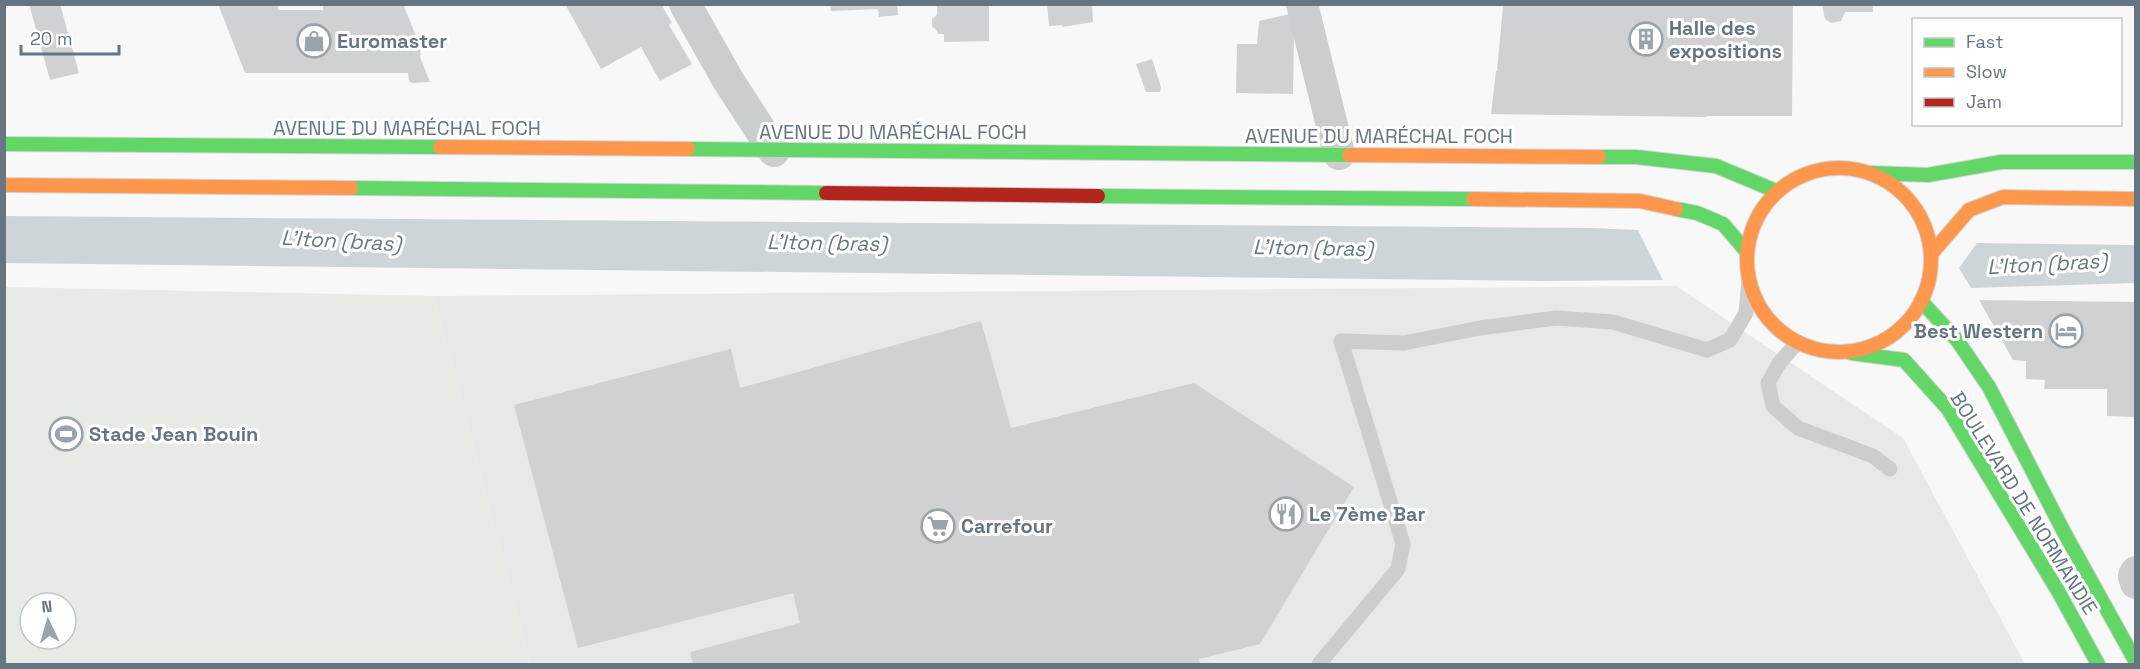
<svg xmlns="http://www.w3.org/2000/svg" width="2140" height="669" font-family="'Space Grotesk',sans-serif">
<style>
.built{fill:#e7e8e8}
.green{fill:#e7eae5;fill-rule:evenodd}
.water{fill:#ced5d8}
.building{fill:#cfd1d2}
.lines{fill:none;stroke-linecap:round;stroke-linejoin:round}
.fast-casing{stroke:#d4d5d6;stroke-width:16}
.slow-casing{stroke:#d4d5d6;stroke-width:16}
.jam-casing{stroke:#d4d5d6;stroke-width:16}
.lane{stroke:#cbcdce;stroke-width:15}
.street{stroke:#cbcdce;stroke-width:32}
.fast{stroke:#63d668;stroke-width:14}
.slow{stroke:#ff974d;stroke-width:14}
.jam{stroke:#b3261e;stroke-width:14}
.labels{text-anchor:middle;stroke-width:6;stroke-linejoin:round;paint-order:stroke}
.poi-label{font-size:20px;font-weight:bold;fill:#657581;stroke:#fff;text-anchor:start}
.street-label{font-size:20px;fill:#657581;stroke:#fff}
.water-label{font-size:21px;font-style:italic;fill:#657a82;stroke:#fff}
</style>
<rect width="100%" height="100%" fill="#f8f8f8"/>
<path class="built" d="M1676,286L1903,438L2025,664H530L434,296Z"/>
<path class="green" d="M5,287L434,296L530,664H5ZM30,603H66V639H30Z"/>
<g class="water">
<path d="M5,216L1592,228L1638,230L1663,280L1541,281L5,263Z"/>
<path d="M1977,243L2135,245V283L1971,288L1959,268Z"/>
</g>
<g class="building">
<path d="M29,4H60L79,73L50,80Z"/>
<path d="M218,4H278V10H323V4H403L421,48L420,57L430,82L412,83L409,81L408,73H245Z"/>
<path d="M565,4H661L672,23L669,25L692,64L660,81L641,47L601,69Z"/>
<path d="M830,4H897L898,15L879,17L878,9L831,11Z"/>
<path d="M937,4H989V41L944,42V34H938L937,31L932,26V19L937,15Z"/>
<path d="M1047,4H1092L1093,22L1062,27V25L1049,26Z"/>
<path d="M1505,4H1793L1792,116H1707L1705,117L1491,114L1496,71H1497L1503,7Z"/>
<path d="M1822,4H1873V12H1845L1841,21L1831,23L1825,19Z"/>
<path d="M1290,14L1294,33L1293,94L1236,93L1237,44H1257L1259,21Z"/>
<path d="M1152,59L1161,87L1160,92H1146L1136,64Z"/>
<path d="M1979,300L2136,302V417L2107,416V389H2044L2045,380L2026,379V361L2013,360Z"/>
<path d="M981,321L1011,428L1194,383L1354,487L1260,644L1199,659L1200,664H693L690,652L800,623L793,593L578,648L514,405L731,349L740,388Z"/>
</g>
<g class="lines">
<defs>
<g id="fast">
<path d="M4,144L440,147"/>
<path d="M688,149L1349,155"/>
<path d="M1599,157H1636L1716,166L1776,191"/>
<path d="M1871,173L1928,175L2001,162H2136"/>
<path d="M351,188L826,193"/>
<path d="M1098,196L1473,199"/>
<path d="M1676,209L1697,213L1723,224L1747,252"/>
<path d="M1921,301L1957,340L1989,387L2065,534L2136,662"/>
<path d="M1851,353L1904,360L1948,409L2058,591L2098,664"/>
</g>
<g id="slow">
<path d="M440,147L688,149"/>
<path d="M1349,155L1599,157"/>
<circle cx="1839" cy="260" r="92"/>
<path d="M4,185L351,188"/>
<path d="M1473,199L1640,201L1676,209"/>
<path d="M1931,254L1969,210L2003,197L2136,199"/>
</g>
<path id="jam" d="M826,193L1098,196"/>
</defs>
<use href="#fast" class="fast-casing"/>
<use href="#slow" class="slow-casing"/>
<use href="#jam" class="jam-casing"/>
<g class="lane">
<path d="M1798,342L1780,362L1768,383L1773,406L1798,428L1873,456L1890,469"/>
<path d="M1319,664L1398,569L1403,544L1341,341L1404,343L1480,328L1556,318L1613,322L1707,350L1730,340L1746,313L1749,280"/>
</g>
<g class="street">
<path d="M685,4L728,80L774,151"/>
<path d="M1302,4L1339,154"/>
<path d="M2136,572L2134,576L2136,583"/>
</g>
<use href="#fast" class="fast"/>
<use href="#slow" class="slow"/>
<use href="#jam" class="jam"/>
</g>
<defs>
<symbol id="building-ring" viewBox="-11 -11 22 22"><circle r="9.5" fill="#fff" stroke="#98a3ab" stroke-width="1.5"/><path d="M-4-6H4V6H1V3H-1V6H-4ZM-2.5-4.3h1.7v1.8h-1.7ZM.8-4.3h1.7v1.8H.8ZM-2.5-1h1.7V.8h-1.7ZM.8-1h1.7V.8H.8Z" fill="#98a3ab"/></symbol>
<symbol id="shop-ring" viewBox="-11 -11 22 22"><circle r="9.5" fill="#fff" stroke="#98a3ab" stroke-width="1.5"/><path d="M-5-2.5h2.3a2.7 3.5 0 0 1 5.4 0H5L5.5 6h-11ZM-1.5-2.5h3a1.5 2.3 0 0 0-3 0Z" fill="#98a3ab"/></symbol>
<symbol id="hotel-ring" viewBox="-11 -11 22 22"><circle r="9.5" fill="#fff" stroke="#98a3ab" stroke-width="1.5"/><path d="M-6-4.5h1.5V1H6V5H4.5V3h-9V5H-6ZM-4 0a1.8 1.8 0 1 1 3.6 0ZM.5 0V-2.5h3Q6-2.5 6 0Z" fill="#98a3ab"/></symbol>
<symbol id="stadium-ring" viewBox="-11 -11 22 22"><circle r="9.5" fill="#fff" stroke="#98a3ab" stroke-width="1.5"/><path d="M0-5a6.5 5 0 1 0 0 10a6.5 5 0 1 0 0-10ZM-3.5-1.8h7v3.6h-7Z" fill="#98a3ab"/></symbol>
<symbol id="restaurant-ring" viewBox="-11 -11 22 22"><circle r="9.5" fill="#fff" stroke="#98a3ab" stroke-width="1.5"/><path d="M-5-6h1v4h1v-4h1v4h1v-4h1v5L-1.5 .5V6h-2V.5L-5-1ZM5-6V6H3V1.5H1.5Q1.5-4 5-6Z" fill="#98a3ab"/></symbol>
<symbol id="supermarket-ring" viewBox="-11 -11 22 22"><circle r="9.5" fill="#fff" stroke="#98a3ab" stroke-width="1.5"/><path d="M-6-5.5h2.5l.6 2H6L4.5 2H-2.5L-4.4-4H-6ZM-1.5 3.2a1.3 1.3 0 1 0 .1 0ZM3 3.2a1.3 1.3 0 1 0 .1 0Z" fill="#98a3ab"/></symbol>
</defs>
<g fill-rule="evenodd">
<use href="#building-ring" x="1627" y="20" width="38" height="38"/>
<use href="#shop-ring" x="295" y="22" width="38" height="38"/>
<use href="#hotel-ring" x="2047" y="312" width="38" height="38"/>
<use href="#stadium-ring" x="47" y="415" width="38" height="38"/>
<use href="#restaurant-ring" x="1267" y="495" width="38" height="38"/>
<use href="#supermarket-ring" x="919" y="507" width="38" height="38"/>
</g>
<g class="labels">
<g class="poi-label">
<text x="1669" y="35">Halle des<tspan x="1669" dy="23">expositions</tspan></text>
<text x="337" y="48">Euromaster</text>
<text x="2043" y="338" text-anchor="end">Best Western</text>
<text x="89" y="441">Stade Jean Bouin</text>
<text x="1309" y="521">Le 7ème Bar</text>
<text x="961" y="533">Carrefour</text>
</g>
<g class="street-label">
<text x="407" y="135">AVENUE DU MARÉCHAL FOCH</text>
<text x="893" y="139">AVENUE DU MARÉCHAL FOCH</text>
<text x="1379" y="143">AVENUE DU MARÉCHAL FOCH</text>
<text transform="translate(2024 503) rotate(58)" y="7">BOULEVARD DE NORMANDIE</text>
</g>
<g class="water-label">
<text transform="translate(341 241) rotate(3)" y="7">L'Iton (bras)</text>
<text transform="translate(827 243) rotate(1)" y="7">L'Iton (bras)</text>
<text transform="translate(1313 248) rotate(1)" y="7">L'Iton (bras)</text>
<text transform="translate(2047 264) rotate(-3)" y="7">L'Iton (bras)</text>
</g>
</g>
<rect width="2140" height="669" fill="none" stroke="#657581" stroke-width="12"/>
<rect x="1912" y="18" width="210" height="108" fill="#ffffff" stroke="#c1c8cd" stroke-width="1.5"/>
<rect x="1924" y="38" width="30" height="9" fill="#63d668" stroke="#c1c8cd" stroke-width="1.5"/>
<text x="1966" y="48" font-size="18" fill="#657581">Fast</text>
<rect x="1924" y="68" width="30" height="9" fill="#ff974d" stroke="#c1c8cd" stroke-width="1.5"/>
<text x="1966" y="78" font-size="18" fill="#657581">Slow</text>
<rect x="1924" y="98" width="30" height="9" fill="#b3261e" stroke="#c1c8cd" stroke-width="1.5"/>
<text x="1966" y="108" font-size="18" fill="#657581">Jam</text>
<g transform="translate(48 621) rotate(355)"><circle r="28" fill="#ffffff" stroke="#c1c8cd" stroke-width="1.5"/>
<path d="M0-4.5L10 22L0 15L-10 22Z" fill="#98a3ab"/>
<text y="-9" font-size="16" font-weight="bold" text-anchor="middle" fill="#657581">N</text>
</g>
<path d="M21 45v9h98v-9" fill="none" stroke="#657581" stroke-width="3"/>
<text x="30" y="45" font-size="18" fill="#657581" stroke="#ffffff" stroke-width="4.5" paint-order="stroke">20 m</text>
</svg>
